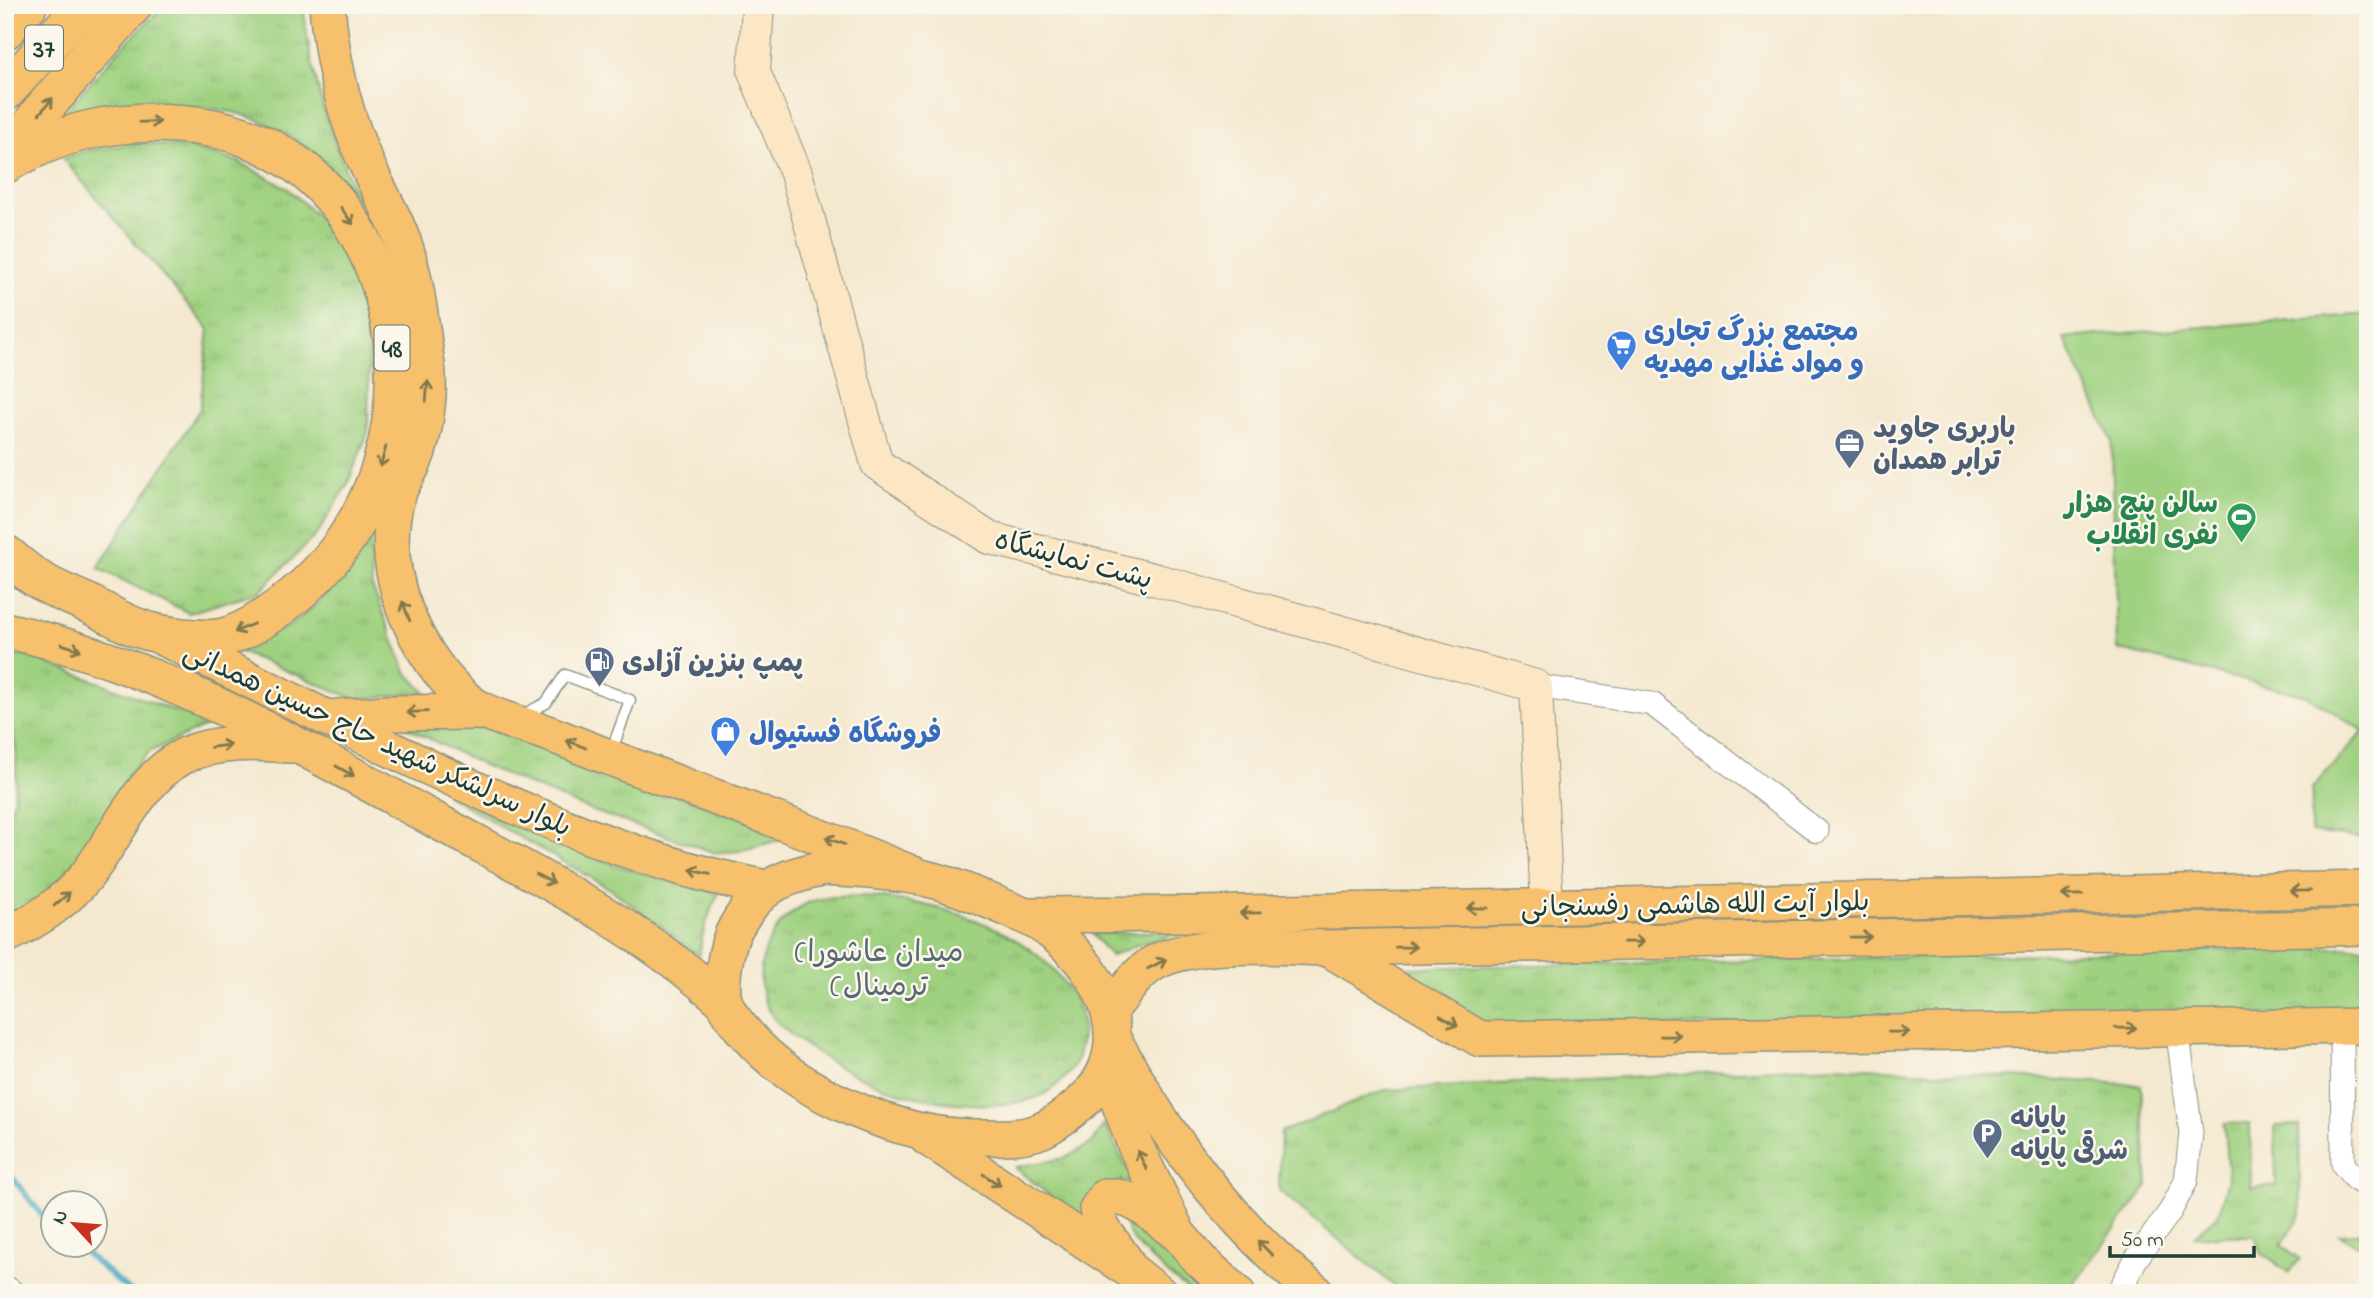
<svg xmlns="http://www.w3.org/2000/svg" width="2373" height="1298" font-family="'Indie Flower','Playpen Sans Arabic',sans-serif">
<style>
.grass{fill:url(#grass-tufts);stroke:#5f875a;stroke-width:2}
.garden{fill:#9fd180;stroke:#5f875a;stroke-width:2}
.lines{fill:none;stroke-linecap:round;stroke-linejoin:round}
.stream{stroke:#46a8c5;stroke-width:6}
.lane-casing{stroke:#8a9282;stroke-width:13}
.street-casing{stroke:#8a9282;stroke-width:25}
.secondary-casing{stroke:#8a9282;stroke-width:34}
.primary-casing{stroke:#8a9282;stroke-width:38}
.highway-casing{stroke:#8a9282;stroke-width:41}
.lane{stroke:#fff;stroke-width:10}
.street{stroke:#fff;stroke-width:23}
.secondary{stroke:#fce6c4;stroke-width:32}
.primary{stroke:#f7c06c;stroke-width:35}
.highway{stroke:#f7c06c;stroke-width:38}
.oneway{stroke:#80784d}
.labels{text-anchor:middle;stroke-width:5;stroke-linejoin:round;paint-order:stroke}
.shield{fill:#fbf7ec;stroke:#61756b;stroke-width:2}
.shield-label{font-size:26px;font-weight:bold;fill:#1f3d34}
.shop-label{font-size:28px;font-weight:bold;fill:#366cbe;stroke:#fbf7ec;text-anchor:start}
.service-label{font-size:28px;font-weight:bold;fill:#4e5e75;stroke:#fbf7ec;text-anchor:start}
.leisure-label{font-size:28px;font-weight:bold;fill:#27864d;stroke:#fbf7ec;text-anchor:end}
.street-label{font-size:28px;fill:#1f3d34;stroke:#fbf7ec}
.neighbourhood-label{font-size:30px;fill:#596874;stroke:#fbf7ec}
</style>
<defs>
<pattern id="grass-tufts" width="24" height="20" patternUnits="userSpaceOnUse" patternTransform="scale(1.75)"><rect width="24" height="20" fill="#9fd180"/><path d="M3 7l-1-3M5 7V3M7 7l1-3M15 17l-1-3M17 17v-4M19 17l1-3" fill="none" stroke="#88b46f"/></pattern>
</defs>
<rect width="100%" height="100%" fill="#fbf7ec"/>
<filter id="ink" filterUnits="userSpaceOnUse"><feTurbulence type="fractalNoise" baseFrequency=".0143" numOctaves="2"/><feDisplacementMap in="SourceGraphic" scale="14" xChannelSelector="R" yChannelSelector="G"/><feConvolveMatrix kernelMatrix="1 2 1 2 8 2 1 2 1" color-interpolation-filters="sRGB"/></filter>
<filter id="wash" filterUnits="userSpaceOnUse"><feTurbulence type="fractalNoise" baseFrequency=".00686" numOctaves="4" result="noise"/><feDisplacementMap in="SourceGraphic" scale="28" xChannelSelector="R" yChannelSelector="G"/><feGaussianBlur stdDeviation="1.57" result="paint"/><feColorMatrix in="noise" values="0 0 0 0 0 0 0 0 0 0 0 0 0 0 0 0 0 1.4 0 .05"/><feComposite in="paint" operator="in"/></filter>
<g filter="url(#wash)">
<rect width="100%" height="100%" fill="#f4e8cf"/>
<g class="grass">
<path d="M165,5H303C311,80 330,137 361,205C349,191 337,172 323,160C300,142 271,122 243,115C190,100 113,104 60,117L120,49Z"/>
<path d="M144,143L191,148L239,162L287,188L324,222L354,271L366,320L369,370L368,432L348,483L318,533L260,591L189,613L98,568L200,409L209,329L63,159L88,150Z"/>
<path d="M370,525L372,586L406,672L426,693L355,699L238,651C258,641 280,633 297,620C331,596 354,563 370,525Z"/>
<path d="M26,655L210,724L149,752L128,775L82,855L38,902L5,920V824L14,800L16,777V749L5,695V656Z"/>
<path d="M404,726L485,728L794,836L739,851L716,853L590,810L487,767Z"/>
<path d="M446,795C534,835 624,874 719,892C708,913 702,932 699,955L612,890Z"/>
<path d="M866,896C937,903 1019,923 1064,983C1073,994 1080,1006 1082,1020C1083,1038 1080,1062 1067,1075C1058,1085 1046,1095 1032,1099C998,1110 935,1103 901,1093C863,1082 810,1053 781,1026C742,989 763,923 808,903C825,895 847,897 866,896Z"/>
<path d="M1194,930L1137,945L1111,956L1092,934Z"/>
<path d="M2368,947V1012L1488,1029L1399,968Z"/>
<path d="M1833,1066L2141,1085L2148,1186L2066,1293H1403L1279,1190L1281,1132L1385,1090Z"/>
<path d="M2250,1123L2251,1187L2276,1186L2275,1126L2299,1125L2301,1216L2281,1245L2300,1259L2289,1273L2261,1253L2254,1236H2195L2219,1213L2228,1179L2224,1124Z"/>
<path d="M1104,1124L1134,1182L1121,1181L1091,1230L1015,1167L1065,1158L1092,1143Z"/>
<path d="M1136,1216L1217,1293C1210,1293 1201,1294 1195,1293C1182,1289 1136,1246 1129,1234C1125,1228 1127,1223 1128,1218Z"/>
<path d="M2368,1232V1251L2339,1234Z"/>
</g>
<path class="garden" d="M2368,314V839L2311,832L2312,788L2364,731L2307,696L2117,649L2112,441L2064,338Z"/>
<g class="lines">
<g class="stream">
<path d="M5,1168L41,1214L52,1224"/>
<path d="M77,1246L132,1293"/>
</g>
</g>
</g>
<g filter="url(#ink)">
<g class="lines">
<defs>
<path id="lane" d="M521,716L546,703L565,675L630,700L611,752"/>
<g id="street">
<path d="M1536,686L1652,704L1817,831"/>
<path d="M2342,1026L2343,1164L2355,1179L2368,1187"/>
<path d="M5,1287L14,1293"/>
<path d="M2118,1293L2136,1259L2171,1210L2186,1181L2191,1133L2177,1027"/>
</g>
<path id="secondary" d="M758,5L754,72L796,173L877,464L989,538L1157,580L1536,686L1547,906"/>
<g id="primary">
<path d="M327,5C331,55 341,102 360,149C374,184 397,219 408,256C418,291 422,329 427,365C431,392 425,437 414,462C410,471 404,480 400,489C392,510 390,534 392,556C397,609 427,666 467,700C487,717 533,727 558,737C678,786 801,826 920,877"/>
<path d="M5,630C159,664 298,745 435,820C536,875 639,925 725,1003"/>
<path d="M163,638C334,718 501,814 683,868C710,876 738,882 766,888"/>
<path d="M328,718L386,713L485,712"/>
<path d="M824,868C856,870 887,871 919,877C946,882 973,894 999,905C1016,912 1035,919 1050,931C1109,975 1142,1055 1075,1108C1065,1116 1052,1126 1040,1131C1020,1139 997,1137 977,1137C899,1137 797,1094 746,1034C739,1026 729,1014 725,1004C719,985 726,944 736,927C759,886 780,878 824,868Z"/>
<path d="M1022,915L1197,914L2368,889"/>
<path d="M5,936C34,922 62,904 83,880C117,840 140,771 193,752C223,741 258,742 289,745"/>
<path d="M1327,948L1480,1039L2368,1026"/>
<path d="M1110,1011C1123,995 1135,974 1154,963C1195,940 1280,947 1327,948L2368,927"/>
<path d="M1113,1039C1130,1068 1146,1099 1165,1126C1208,1189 1257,1246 1317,1293"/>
<path d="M1107,1070L1135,1145L1178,1234L1200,1260L1237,1293"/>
<path d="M926,1137L1134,1273L1159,1293"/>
<path d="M1126,1262L1100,1225L1097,1209L1106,1196C1132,1194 1155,1217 1175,1232"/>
</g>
<g id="highway">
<path d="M5,30L28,5"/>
<path d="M5,92L84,5"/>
<path d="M6,159L39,114L133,5"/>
<path d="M5,164C67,128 129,116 200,126C350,147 417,302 388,440C374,505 338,563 285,603C265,618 236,639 210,639C191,639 166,636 148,631C127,626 106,612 87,603C72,596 55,590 41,581C28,574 17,563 5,554"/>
</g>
</defs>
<use href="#lane" class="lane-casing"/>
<use href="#street" class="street-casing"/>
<use href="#secondary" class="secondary-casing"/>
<use href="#primary" class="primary-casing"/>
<use href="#highway" class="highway-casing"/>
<use href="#lane" class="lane"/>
<use href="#street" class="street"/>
<use href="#secondary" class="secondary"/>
<use href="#primary" class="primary"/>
<use href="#highway" class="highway"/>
</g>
<defs><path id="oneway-shaft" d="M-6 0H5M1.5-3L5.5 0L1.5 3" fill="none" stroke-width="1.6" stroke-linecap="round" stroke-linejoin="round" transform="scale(1.75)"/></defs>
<g class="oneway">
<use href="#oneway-shaft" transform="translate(46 106) rotate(-50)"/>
<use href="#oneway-shaft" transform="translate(150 122) rotate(-1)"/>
<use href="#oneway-shaft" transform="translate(347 216) rotate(54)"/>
<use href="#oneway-shaft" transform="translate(427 391) rotate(-86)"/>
<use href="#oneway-shaft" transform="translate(383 457) rotate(106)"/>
<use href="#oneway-shaft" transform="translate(406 611) rotate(-111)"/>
<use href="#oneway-shaft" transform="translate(244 628) rotate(156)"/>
<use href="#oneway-shaft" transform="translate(71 647) rotate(17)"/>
<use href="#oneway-shaft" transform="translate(417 712) rotate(178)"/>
<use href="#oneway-shaft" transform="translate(576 744) rotate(-158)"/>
<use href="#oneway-shaft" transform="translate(221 746) rotate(-8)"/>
<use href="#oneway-shaft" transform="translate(345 771) rotate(29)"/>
<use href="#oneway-shaft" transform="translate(835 841) rotate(-159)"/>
<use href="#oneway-shaft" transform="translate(700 872) rotate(-167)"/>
<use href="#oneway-shaft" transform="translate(545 879) rotate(28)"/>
<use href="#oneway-shaft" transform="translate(2300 891) rotate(179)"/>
<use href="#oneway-shaft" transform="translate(2072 895) rotate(179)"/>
<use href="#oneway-shaft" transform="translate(62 899) rotate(-41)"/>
<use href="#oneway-shaft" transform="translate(1477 908) rotate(179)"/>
<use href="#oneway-shaft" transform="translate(1250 913) rotate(179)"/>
<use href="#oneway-shaft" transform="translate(1861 937) rotate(-1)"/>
<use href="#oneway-shaft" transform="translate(1634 942) rotate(-1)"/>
<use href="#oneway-shaft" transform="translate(1406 947) rotate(-1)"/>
<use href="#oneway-shaft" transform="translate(1157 964) rotate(-27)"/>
<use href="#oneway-shaft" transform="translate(1449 1021) rotate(31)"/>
<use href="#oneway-shaft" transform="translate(2126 1028) rotate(-1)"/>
<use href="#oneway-shaft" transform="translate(1899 1032) rotate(-1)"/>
<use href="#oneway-shaft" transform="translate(1671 1036) rotate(-1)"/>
<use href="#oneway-shaft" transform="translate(1142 1160) rotate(-116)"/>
<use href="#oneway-shaft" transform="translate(992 1180) rotate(33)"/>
<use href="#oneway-shaft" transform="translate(1265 1248) rotate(-135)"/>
</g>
</g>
<defs>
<symbol id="supermarket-pin" viewBox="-11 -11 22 30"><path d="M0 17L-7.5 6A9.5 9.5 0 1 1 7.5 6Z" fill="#3f7fe0" stroke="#fbf7ec"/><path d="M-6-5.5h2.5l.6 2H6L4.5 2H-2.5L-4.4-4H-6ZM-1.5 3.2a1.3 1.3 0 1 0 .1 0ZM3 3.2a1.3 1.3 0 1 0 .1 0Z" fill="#fff"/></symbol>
<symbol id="office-pin" viewBox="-11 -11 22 30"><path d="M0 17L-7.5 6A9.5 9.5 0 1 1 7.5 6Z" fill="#5c6f8a" stroke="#fbf7ec"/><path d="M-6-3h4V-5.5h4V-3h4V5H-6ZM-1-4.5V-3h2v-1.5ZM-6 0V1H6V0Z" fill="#fff"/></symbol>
<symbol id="stadium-pin" viewBox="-11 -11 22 30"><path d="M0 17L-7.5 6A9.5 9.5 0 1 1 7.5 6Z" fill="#2e9e5b" stroke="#fbf7ec"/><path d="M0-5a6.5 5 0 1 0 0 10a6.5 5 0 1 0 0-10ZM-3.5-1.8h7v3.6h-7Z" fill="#fff"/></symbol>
<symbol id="fuel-pin" viewBox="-11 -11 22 30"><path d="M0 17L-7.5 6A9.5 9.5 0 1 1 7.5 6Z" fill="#5c6f8a" stroke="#fbf7ec"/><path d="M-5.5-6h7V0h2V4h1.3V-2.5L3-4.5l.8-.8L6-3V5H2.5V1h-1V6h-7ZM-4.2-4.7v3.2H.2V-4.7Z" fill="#fff"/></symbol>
<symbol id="shop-pin" viewBox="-11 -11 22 30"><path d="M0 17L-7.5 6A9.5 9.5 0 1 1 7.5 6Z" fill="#3f7fe0" stroke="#fbf7ec"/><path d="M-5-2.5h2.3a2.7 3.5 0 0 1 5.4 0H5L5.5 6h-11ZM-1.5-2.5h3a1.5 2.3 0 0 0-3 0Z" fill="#fff"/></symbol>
<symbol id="parking-pin" viewBox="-11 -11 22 30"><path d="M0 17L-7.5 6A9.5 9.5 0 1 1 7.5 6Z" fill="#5c6f8a" stroke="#fbf7ec"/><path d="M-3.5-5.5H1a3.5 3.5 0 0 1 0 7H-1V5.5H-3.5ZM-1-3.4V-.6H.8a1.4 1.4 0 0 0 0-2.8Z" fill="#fff"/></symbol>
</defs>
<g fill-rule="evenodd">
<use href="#supermarket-pin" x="1604" y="328" width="35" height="47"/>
<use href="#office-pin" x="1832" y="426" width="35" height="47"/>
<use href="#stadium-pin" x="2224" y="500" width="35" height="47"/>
<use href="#fuel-pin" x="582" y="644" width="35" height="47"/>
<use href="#shop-pin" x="708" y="714" width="35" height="47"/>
<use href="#parking-pin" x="1970" y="1116" width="35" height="47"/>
</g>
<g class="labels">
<g class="shield">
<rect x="25" y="25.5" width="38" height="45" rx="5"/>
<rect x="374.5" y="325.5" width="35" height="45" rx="5"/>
</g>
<g class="shield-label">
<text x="44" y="57">37</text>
<text x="392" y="357">48</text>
</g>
<g class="shop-label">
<text x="1644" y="340">مجتمع بزرگ تجاری<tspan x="1644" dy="32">و مواد غذایی مهدیه</tspan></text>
<text x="749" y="742">فروشگاه فستیوال</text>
</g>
<g class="service-label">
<text x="1873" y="437">باربری جاوید<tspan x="1873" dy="32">ترابر همدان</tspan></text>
<text x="622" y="671">پمپ بنزین آزادی</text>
<text x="2010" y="1127">پایانه<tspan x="2010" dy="32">شرقی پایانه</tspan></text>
</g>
<g class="leisure-label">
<text x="2218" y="512">سالن پنج هزار<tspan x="2218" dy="32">نفری انقلاب</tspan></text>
</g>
<g class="street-label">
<text transform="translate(1074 558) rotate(15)" y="10">پشت نمایشگاه</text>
<text transform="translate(378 738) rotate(25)" y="10">بلوار سرلشکر شهید حاج حسین همدانی</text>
<text transform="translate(1695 903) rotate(-1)" y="10">بلوار آیت الله هاشمی رفسنجانی</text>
</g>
<g class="neighbourhood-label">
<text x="879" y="961">(میدان عاشورا<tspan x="879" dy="34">(ترمینال</tspan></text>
</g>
</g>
<rect width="2373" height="1298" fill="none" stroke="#fbf7ec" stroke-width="28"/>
<g transform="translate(74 1224) rotate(296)"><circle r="33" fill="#fbf7ec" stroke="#a3ada2" stroke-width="2"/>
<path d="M0-5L12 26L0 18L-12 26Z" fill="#c8321e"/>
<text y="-10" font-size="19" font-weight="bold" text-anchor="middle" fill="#1f3d34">N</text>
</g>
<path d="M2110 1246v10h144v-10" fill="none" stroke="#1f3d34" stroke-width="3.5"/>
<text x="2121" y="1246" font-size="21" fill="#1f3d34" stroke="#fbf7ec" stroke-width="5" paint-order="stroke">50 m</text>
</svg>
